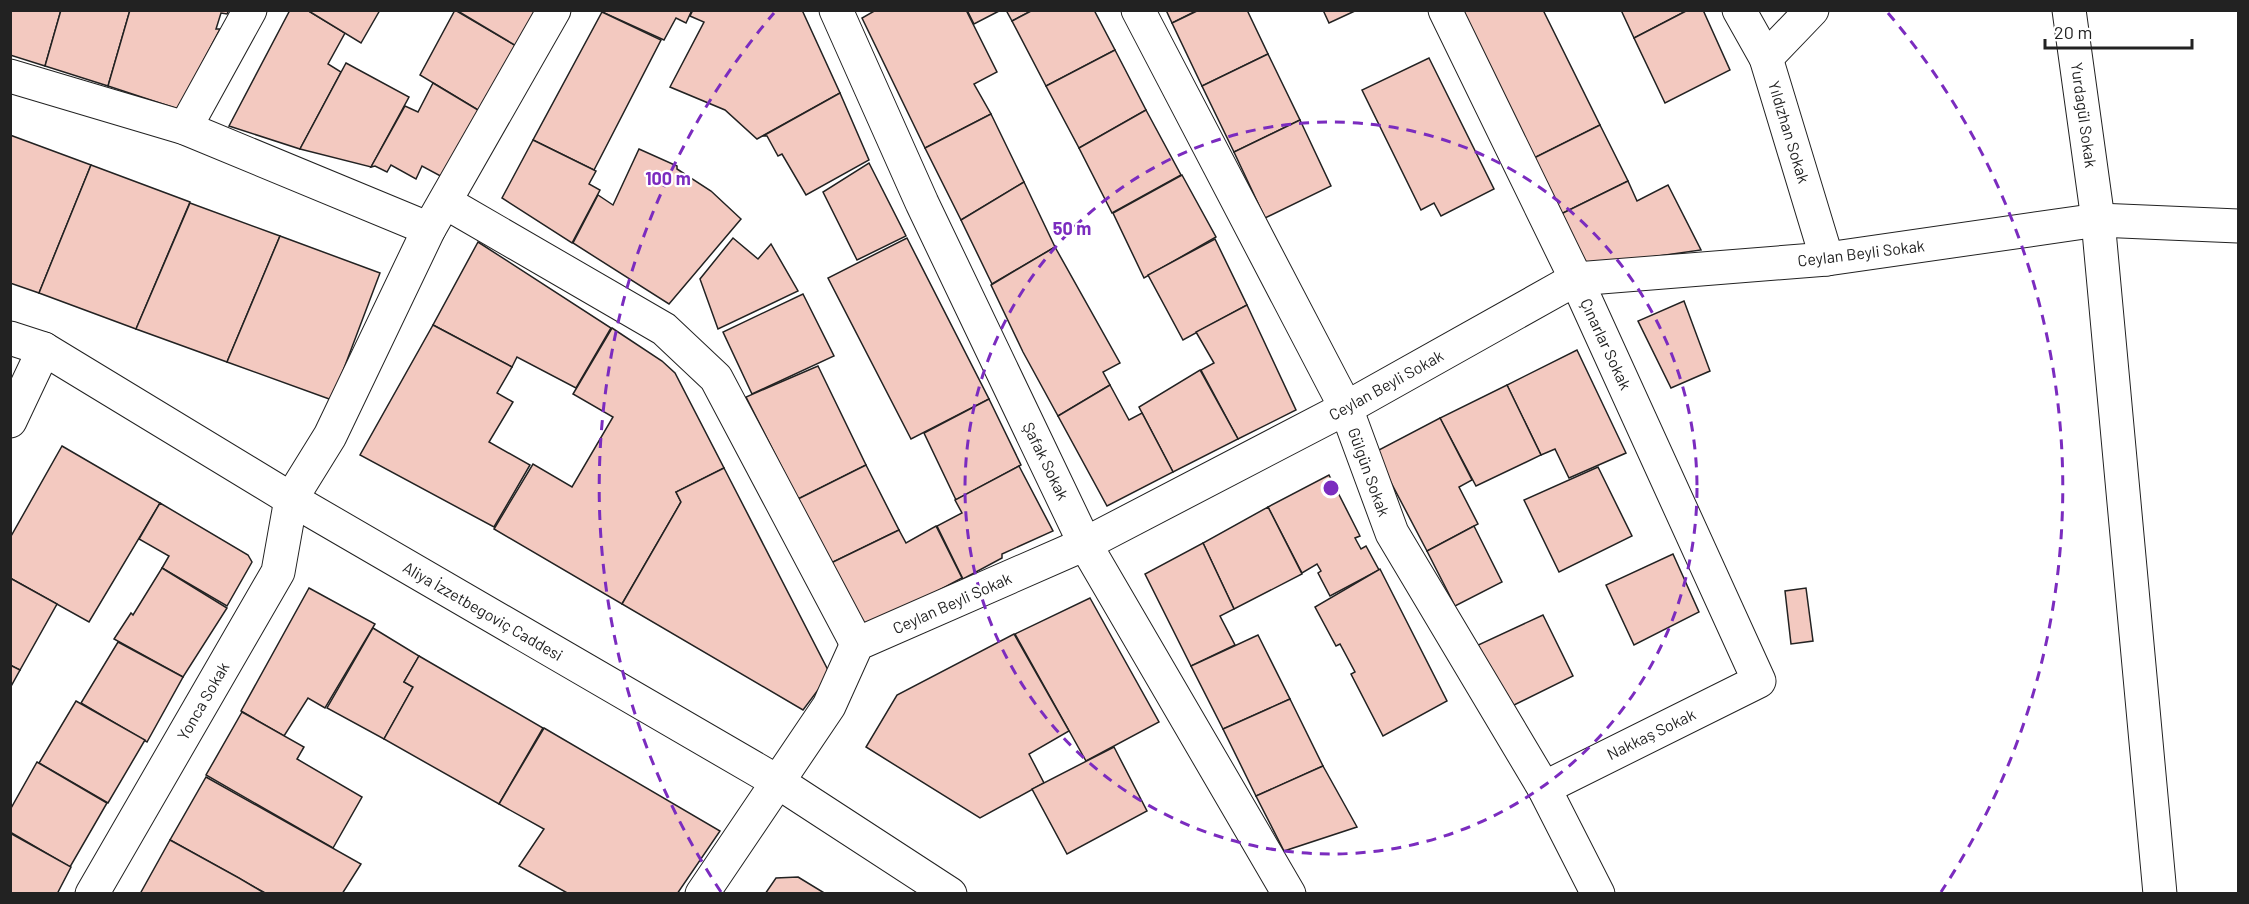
<svg xmlns="http://www.w3.org/2000/svg" width="2249" height="904" font-family="Barlow,sans-serif">
<style>
.building{fill:#f3c9c0;stroke:#222;stroke-width:1.5}
.lines{fill:none;stroke-linecap:round;stroke-linejoin:round}
.minor-casing{stroke:#222;stroke-width:35}
.minor{stroke:#fff;stroke-width:33}
.ring{fill:none;stroke:#7b2cbf;stroke-width:3;stroke-dasharray:10 8}
.labels{text-anchor:middle;stroke-width:4.5;stroke-linejoin:round;paint-order:stroke}
.street-label{font-size:16px;fill:#222;stroke:#fff}
.centre{fill:#7b2cbf;stroke:#fff;stroke-width:3}
.ring-label{font-size:18px;text-anchor:middle;font-weight:bold;fill:#7b2cbf;stroke:#fff;stroke-width:4.5;stroke-linejoin:round;paint-order:stroke}
</style>
<rect width="100%" height="100%" fill="#fff"/>
<g class="building">
<path d="M10,10H61L45,66L10,55Z"/>
<path d="M61,10H130L108,86L45,66Z"/>
<path d="M130,10H229L227,14L221,13L216,29H220L178,109L108,86Z"/>
<path d="M290,10H307L345,33L328,64L341,72L300,149L229,126Z"/>
<path d="M307,10H380L361,43Z"/>
<path d="M455,10L518,47L483,113L420,75Z"/>
<path d="M456,10H538L518,47Z"/>
<path d="M692,10L686,23L676,18L664,40L600,11Z"/>
<path d="M693,10H802L840,93L757,139L725,110L670,87L704,22L690,16Z"/>
<path d="M876,10H966L997,72L974,84L991,114L925,148L862,18Z"/>
<path d="M967,10H1001L974,24Z"/>
<path d="M1006,10H1033L1012,21Z"/>
<path d="M1033,10H1094L1115,50L1046,86L1012,21Z"/>
<path d="M1166,10H1198L1172,23Z"/>
<path d="M1199,10H1247L1268,54L1202,86L1172,23Z"/>
<path d="M1323,10H1357L1329,23Z"/>
<path d="M1462,10H1543L1600,125L1534,158Z"/>
<path d="M1621,10H1688L1634,38Z"/>
<path d="M1688,10H1703L1730,70L1665,103L1634,38Z"/>
<path d="M602,12L661,40L594,170L533,140Z"/>
<path d="M1115,50L1146,110L1079,148L1046,86Z"/>
<path d="M1268,54L1300,120L1234,152L1202,86Z"/>
<path d="M1429,58L1494,189L1441,216L1434,203L1421,210L1362,90Z"/>
<path d="M346,63L409,97L371,167L300,149Z"/>
<path d="M433,83L483,113L446,179L422,166L416,179L391,165L387,172L375,166L371,167L405,106L418,112Z"/>
<path d="M840,93L869,160L806,195L782,154L778,156L767,136H763Z"/>
<path d="M1146,110L1181,175L1112,213L1079,148Z"/>
<path d="M991,114L1024,182L961,220L925,148Z"/>
<path d="M1300,120L1331,186L1265,218L1234,152Z"/>
<path d="M1600,125L1628,181L1561,214L1534,158Z"/>
<path d="M10,135L91,165L39,293L10,283Z"/>
<path d="M533,140L596,171L589,184L600,190L572,243L502,198Z"/>
<path d="M639,149L677,166V169L711,191L741,219L669,304L573,243L598,195L613,205Z"/>
<path d="M869,163L906,236L857,260L823,192Z"/>
<path d="M91,165L190,202L136,329L39,293Z"/>
<path d="M1182,175L1216,237L1144,278L1113,213Z"/>
<path d="M1628,181L1637,201L1668,185L1701,250L1587,266L1561,214Z"/>
<path d="M1024,182L1055,247L992,284L961,220Z"/>
<path d="M190,203L280,236L227,362L136,329Z"/>
<path d="M280,236L380,273L332,400L227,362Z"/>
<path d="M733,238L758,259L771,244L798,291L718,329L700,279Z"/>
<path d="M907,238L989,399L911,439L828,278Z"/>
<path d="M1215,239L1247,305L1183,340L1148,275Z"/>
<path d="M478,242L611,328L576,388L517,357L512,367L433,325Z"/>
<path d="M1055,247L1120,363L1103,372L1110,385L1058,416L1023,352L991,285Z"/>
<path d="M803,294L834,356L752,394L723,332Z"/>
<path d="M1684,301L1710,371L1671,388L1638,321Z"/>
<path d="M1247,305L1296,410L1238,439L1201,370L1214,363L1196,332Z"/>
<path d="M433,325L512,367L497,393L513,402L489,442L530,465L494,527L360,455Z"/>
<path d="M612,328L662,361L675,373L724,468L676,492L681,502L622,604L494,529L533,464L572,487L613,417L573,394Z"/>
<path d="M1577,350L1626,453L1569,478L1555,449L1541,455L1507,385Z"/>
<path d="M818,366L866,465L798,499L746,397Z"/>
<path d="M1200,370L1238,439L1173,472L1139,407Z"/>
<path d="M1110,385L1129,420L1142,413L1173,472L1107,506L1058,416Z"/>
<path d="M1507,385L1541,455L1476,486L1440,418Z"/>
<path d="M989,399L1021,465L956,500L924,433Z"/>
<path d="M1440,418L1472,480L1459,487L1478,524L1427,551L1375,452Z"/>
<path d="M62,446L160,503L89,622L10,578V538Z"/>
<path d="M866,465L899,530L831,563L798,499Z"/>
<path d="M1019,466L1053,531L1002,554V558L963,579L937,526L962,513L955,500Z"/>
<path d="M1598,467L1632,536L1559,572L1524,500Z"/>
<path d="M724,468L830,674L803,710L622,604L681,502L676,492Z"/>
<path d="M1329,475L1360,536L1355,538L1361,549L1366,546L1379,570L1330,596L1318,573L1321,571L1317,564L1302,573L1268,507Z"/>
<path d="M160,503L248,555L252,562L227,606L162,568L169,556L139,539Z"/>
<path d="M1268,507L1302,574L1234,609L1203,543Z"/>
<path d="M936,526L962,578L864,630L831,563L899,530L906,543Z"/>
<path d="M1474,526L1502,582L1455,606L1427,551Z"/>
<path d="M1203,543L1234,609L1220,616L1235,645L1191,666L1145,574Z"/>
<path d="M1673,554L1699,612L1634,645L1606,585Z"/>
<path d="M162,568L227,608L183,677L114,639L131,613L133,615Z"/>
<path d="M1380,569L1447,701L1383,736L1351,674L1355,672L1340,644L1336,646L1315,607Z"/>
<path d="M10,578L57,604L20,670L10,665Z"/>
<path d="M309,588L375,624L325,708L308,698L284,736L241,711Z"/>
<path d="M1806,588L1813,641L1791,644L1785,591Z"/>
<path d="M1090,598L1159,722L1086,761L1015,634Z"/>
<path d="M1543,615L1573,676L1508,708L1476,646Z"/>
<path d="M373,628L419,656L404,682L413,687L384,739L327,708Z"/>
<path d="M1014,634L1069,731L1029,754L1044,783L980,818L866,747L897,695Z"/>
<path d="M1258,635L1290,699L1223,729L1191,666Z"/>
<path d="M118,642L183,677L147,742L81,703Z"/>
<path d="M419,656L543,728L499,804L384,739L413,687L404,682Z"/>
<path d="M10,665L20,670L10,688Z"/>
<path d="M1290,699L1323,766L1256,796L1223,729Z"/>
<path d="M76,701L145,740L108,803L39,763Z"/>
<path d="M242,712L304,747L297,759L362,797L333,848L206,775Z"/>
<path d="M544,728L720,831L677,894H569L519,866L544,829L499,804Z"/>
<path d="M1114,747L1147,811L1067,854L1032,789Z"/>
<path d="M37,762L107,803L70,867L10,832V810Z"/>
<path d="M1323,766L1357,827L1284,851L1256,796Z"/>
<path d="M206,777L361,864L342,894H267L170,840Z"/>
<path d="M10,833L71,867L57,894H10Z"/>
<path d="M170,840L239,878L266,894H140Z"/>
<path d="M798,877L826,894H765L776,878Z"/>
</g>
<g class="lines">
<defs>
<g id="minor">
<path d="M836,10L922,203L1085,544L1289,894"/>
<path d="M1138,10L1346,408L1392,533L1544,788L1598,894"/>
<path d="M1445,10L1576,279L1759,681L1544,788"/>
<path d="M1739,10L1766,58L1827,259"/>
<path d="M2069,10L2098,220L2160,894"/>
<path d="M1766,58L1812,10"/>
<path d="M10,76L185,128L429,229"/>
<path d="M185,128L250,10"/>
<path d="M445,202L664,329L716,378L857,644"/>
<path d="M10,338L44,349L291,499L778,782L950,894"/>
<path d="M10,421L44,349"/>
<path d="M92,894L278,572L291,499L330,436L429,229L554,10"/>
<path d="M702,894L829,706L857,644L1085,544L1346,408L1576,279L1827,259L2098,220L2238,226"/>
</g>
</defs>
<use href="#minor" class="minor-casing"/>
<use href="#minor" class="minor"/>
</g>
<g class="ring">
<circle cx="1331" cy="488" r="366"/>
<path d="M721 892A732 732 0 0 1 774 13M1888 13A732 732 0 0 1 1941 892"/>
</g>
<g class="labels">
<g class="street-label">
<text transform="translate(2084 115) rotate(82)" y="6">Yurdagül Sokak</text>
<text transform="translate(1789 132) rotate(73)" y="6">Yıldızhan Sokak</text>
<text transform="translate(1861 253) rotate(-7)" y="6">Ceylan Beyli Sokak</text>
<text transform="translate(1606 344) rotate(65)" y="6">Çınarlar Sokak</text>
<text transform="translate(1386 385) rotate(-29)" y="6">Ceylan Beyli Sokak</text>
<text transform="translate(1046 461) rotate(64)" y="6">Şafak Sokak</text>
<text transform="translate(1369 472) rotate(70)" y="6">Gülgün Sokak</text>
<text transform="translate(952 603) rotate(-24)" y="6">Ceylan Beyli Sokak</text>
<text transform="translate(483 611) rotate(30)" y="6">Aliya İzzetbegoviç Caddesi</text>
<text transform="translate(203 701) rotate(-60)" y="6">Yonca Sokak</text>
<text transform="translate(1651 734) rotate(-26)" y="6">Nakkaş Sokak</text>
</g>
</g>
<circle cx="1331" cy="488" r="9" class="centre"/>
<g class="ring-label">
<text x="668" y="185">100 m</text>
<text x="1072" y="235">50 m</text>
</g>
<rect width="2249" height="904" fill="none" stroke="#222222" stroke-width="24"/>
<path d="M2045 39v9h147v-9" fill="none" stroke="#222222" stroke-width="3"/>
<text x="2054" y="39" font-size="18" fill="#222222" stroke="#ffffff" stroke-width="4.5" paint-order="stroke">20 m</text>
</svg>
